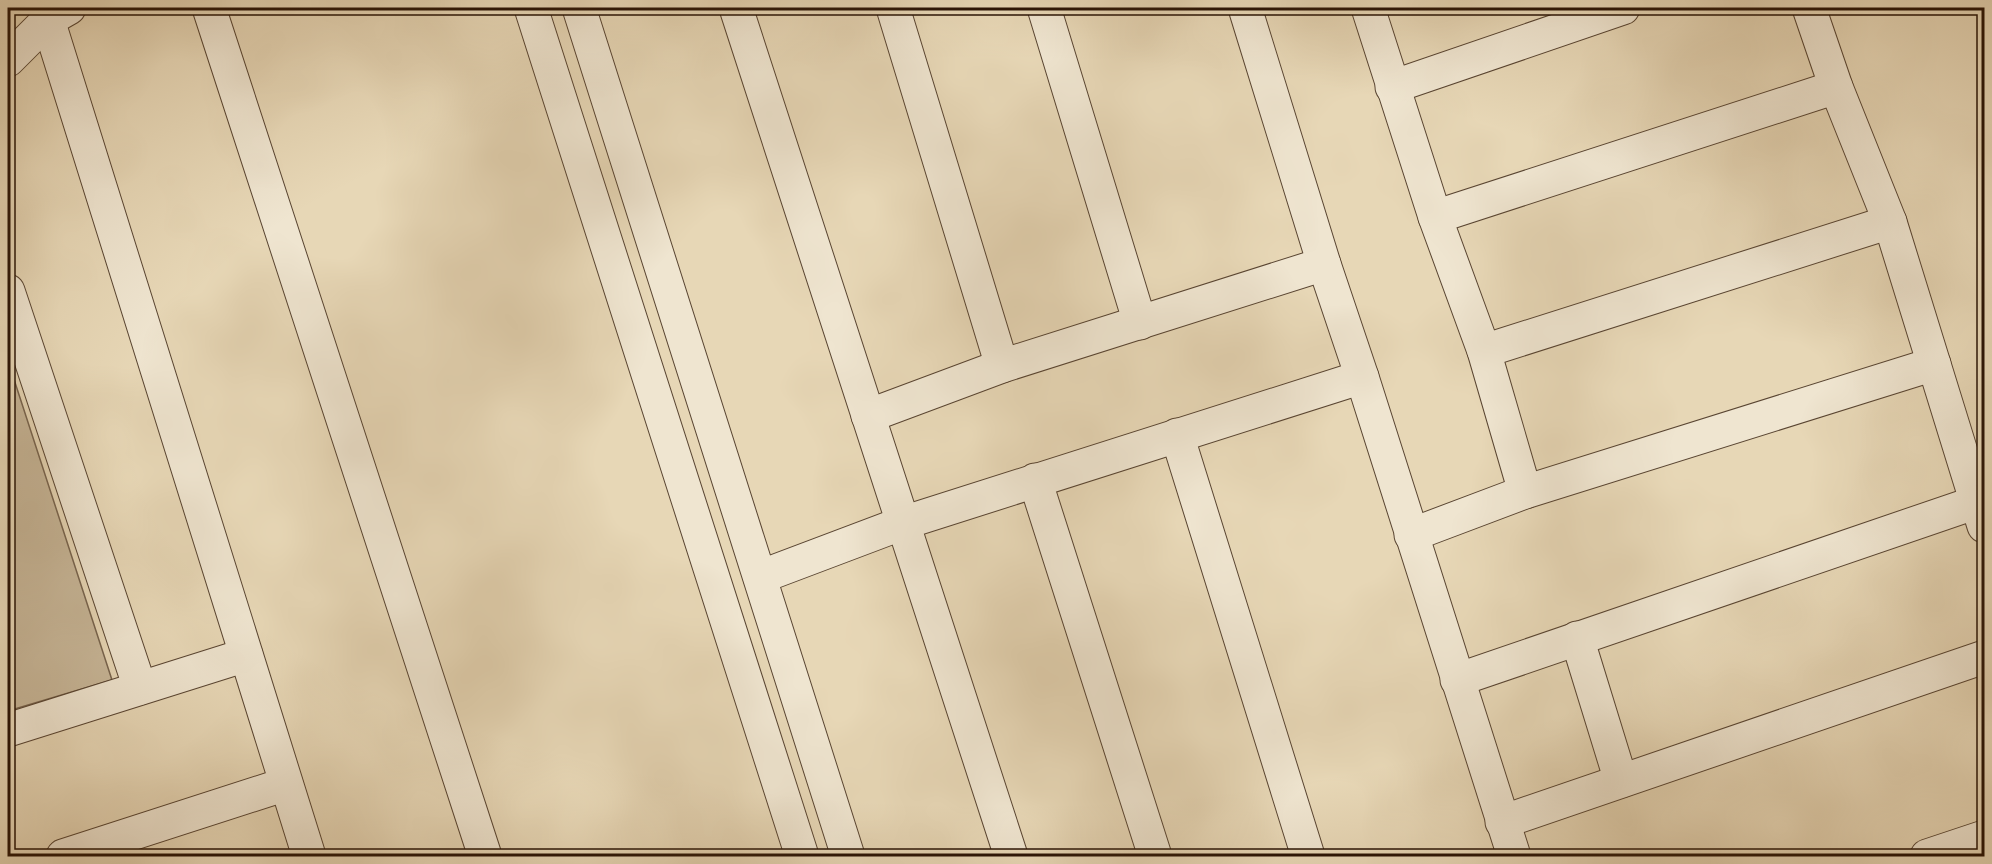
<svg xmlns="http://www.w3.org/2000/svg" width="1992" height="864" font-family="'Old Standard TT',serif">
<style>
.green{fill:#c7b698;stroke:#78654f;stroke-width:1.5}
.lines{fill:none;stroke-linecap:round;stroke-linejoin:round}
.minor-casing{stroke:#594532;stroke-width:35}
.minor{stroke:#efe5d0;stroke-width:33}
</style>
<rect width="100%" height="100%" fill="#e7d7b6"/>
<filter id="stains"><feTurbulence type="fractalNoise" baseFrequency=".00333" numOctaves="4"/><feColorMatrix values="0 0 0 0 .2 0 0 0 0 .09 0 0 0 0 .02 0 0 0 .5 -.17"/></filter>
<radialGradient id="worn" r=".72"><stop offset=".6" stop-color="#630" stop-opacity="0"/><stop offset="1" stop-color="#630" stop-opacity=".3"/></radialGradient>
<path class="green" d="M8,361L112,680L8,711Z"/>
<g class="lines">
<defs>
<g id="minor">
<path d="M209,8L485,856"/>
<path d="M531,8L802,856"/>
<path d="M579,8L848,856"/>
<path d="M736,8L1011,856"/>
<path d="M893,8L1002,366"/>
<path d="M1044,8L1140,323"/>
<path d="M1245,8L1324,264L1362,377L1514,856"/>
<path d="M1368,8L1435,217L1484,351L1525,492"/>
<path d="M1809,8L1836,87L1890,222L1984,526"/>
<path d="M48,20L309,856"/>
<path d="M8,60L48,20L69,8"/>
<path d="M1392,87L1623,8"/>
<path d="M1435,217L1836,87"/>
<path d="M8,291L140,688"/>
<path d="M1484,351L1890,222"/>
<path d="M868,416L1002,366L1324,264"/>
<path d="M1177,435L1308,856"/>
<path d="M1035,480L1155,856"/>
<path d="M1411,535L1525,492L1934,364"/>
<path d="M760,577L903,523L1362,377"/>
<path d="M1577,638L1621,781"/>
<path d="M1457,680L1977,502"/>
<path d="M8,730L246,655"/>
<path d="M1502,822L1984,657"/>
<path d="M63,856L286,784"/>
<path d="M1927,856L1984,837"/>
</g>
</defs>
<use href="#minor" class="minor-casing"/>
<use href="#minor" class="minor"/>
</g>
<rect width="1992" height="864" fill="none" stroke="#e7d7b6" stroke-width="30"/>
<rect x="9" y="9" width="1974" height="846" fill="none" stroke="#2a1406" stroke-width="3"/>
<rect x="15" y="15" width="1962" height="834" fill="none" stroke="#2a1406" stroke-width="1.5"/>
<rect width="100%" height="100%" filter="url(#stains)"/>
<rect width="100%" height="100%" fill="url(#worn)"/>
</svg>
